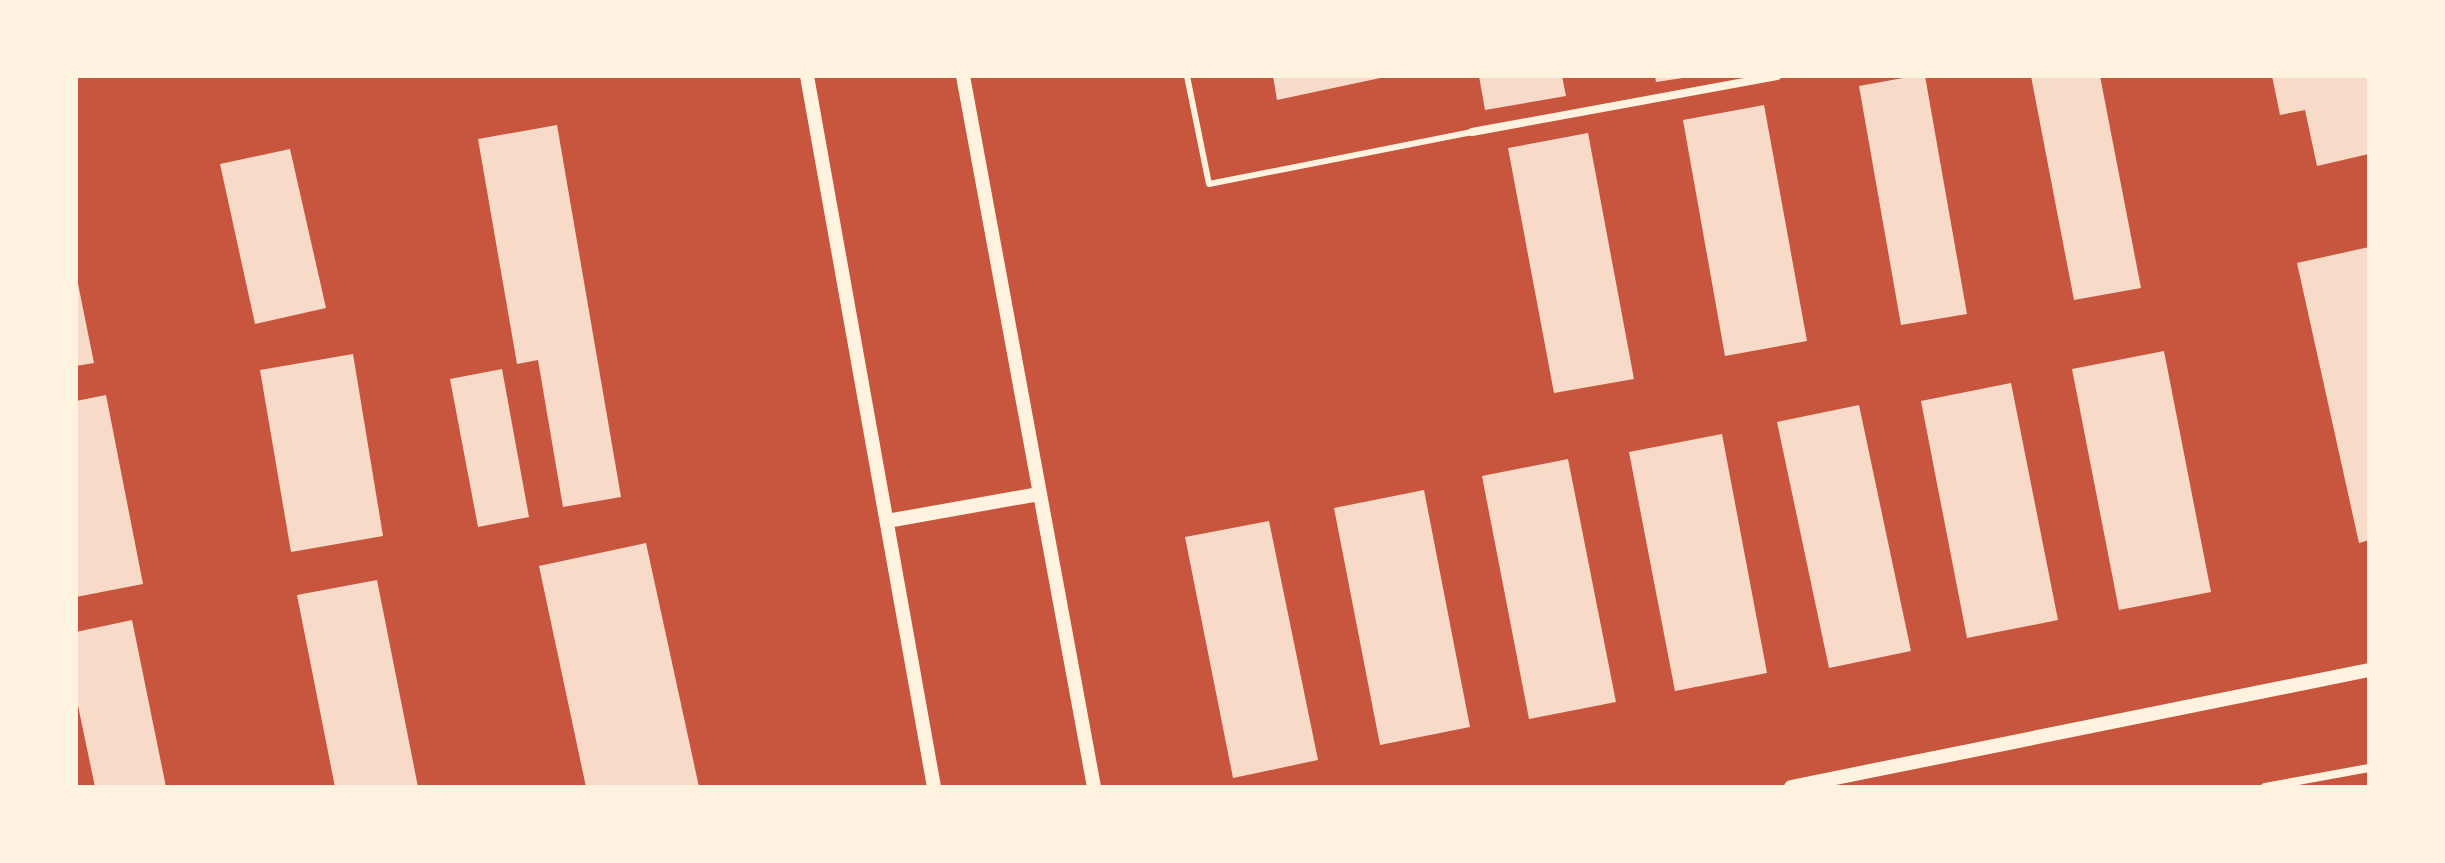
<svg xmlns="http://www.w3.org/2000/svg" width="2445" height="863" font-family="Helvetica,sans-serif">
<style>
.building{fill:#f7dbc8}
.lines{fill:none;stroke-linecap:round;stroke-linejoin:round}
.service{stroke:#fff3e0;stroke-width:6}
.minor{stroke:#fff3e0;stroke-width:8}
.tertiary{stroke:#fff3e0;stroke-width:14}
</style>
<rect width="100%" height="100%" fill="#c8553d"/>
<g class="building">
<path d="M1273,76H1385V77L1277,100Z"/>
<path d="M1479,76H1562L1566,96L1485,110Z"/>
<path d="M1655,76H1683V78L1656,82Z"/>
<path d="M1914,76H1925L1967,314L1901,325L1859,86Z"/>
<path d="M2031,76H2100L2141,288L2074,300Z"/>
<path d="M2272,76H2369L2367,87L2369,154L2317,166L2305,110L2280,115Z"/>
<path d="M1764,105L1807,341L1725,356L1683,120Z"/>
<path d="M557,125L621,497L563,507L538,360L517,364L478,139Z"/>
<path d="M1588,133L1634,379L1554,393L1508,148Z"/>
<path d="M290,149L326,308L255,324L220,164Z"/>
<path d="M2369,247V540L2359,543L2297,263Z"/>
<path d="M76,274L94,363L76,366Z"/>
<path d="M2164,351L2211,592L2119,610L2072,369Z"/>
<path d="M353,354L383,536L291,552L260,370Z"/>
<path d="M502,369L529,517L478,527L450,379Z"/>
<path d="M2011,383L2058,620L1967,638L1921,401Z"/>
<path d="M106,395L143,584L76,597V401Z"/>
<path d="M1859,405L1911,651L1829,668L1777,422Z"/>
<path d="M1722,434L1767,673L1675,691L1629,452Z"/>
<path d="M1568,459L1616,702L1529,719L1482,476Z"/>
<path d="M1424,490L1470,727L1380,745L1334,508Z"/>
<path d="M1269,521L1318,760L1233,778L1185,537Z"/>
<path d="M646,543L699,787H586L539,566Z"/>
<path d="M377,580L418,787H335L297,595Z"/>
<path d="M132,620L166,787H95L76,696V632Z"/>
</g>
<g class="lines">
<path class="service" d="M1187,76L1209,184L1472,132"/>
<g class="minor">
<path d="M1472,132L1777,76"/>
<path d="M2265,787L2369,768"/>
</g>
<g class="tertiary">
<path d="M807,76L934,787"/>
<path d="M963,76L1094,787"/>
<path d="M887,521L1039,494"/>
<path d="M1791,787L2369,670"/>
</g>
</g>
<rect width="2445" height="863" fill="none" stroke="#fff3e0" stroke-width="156"/>
</svg>
